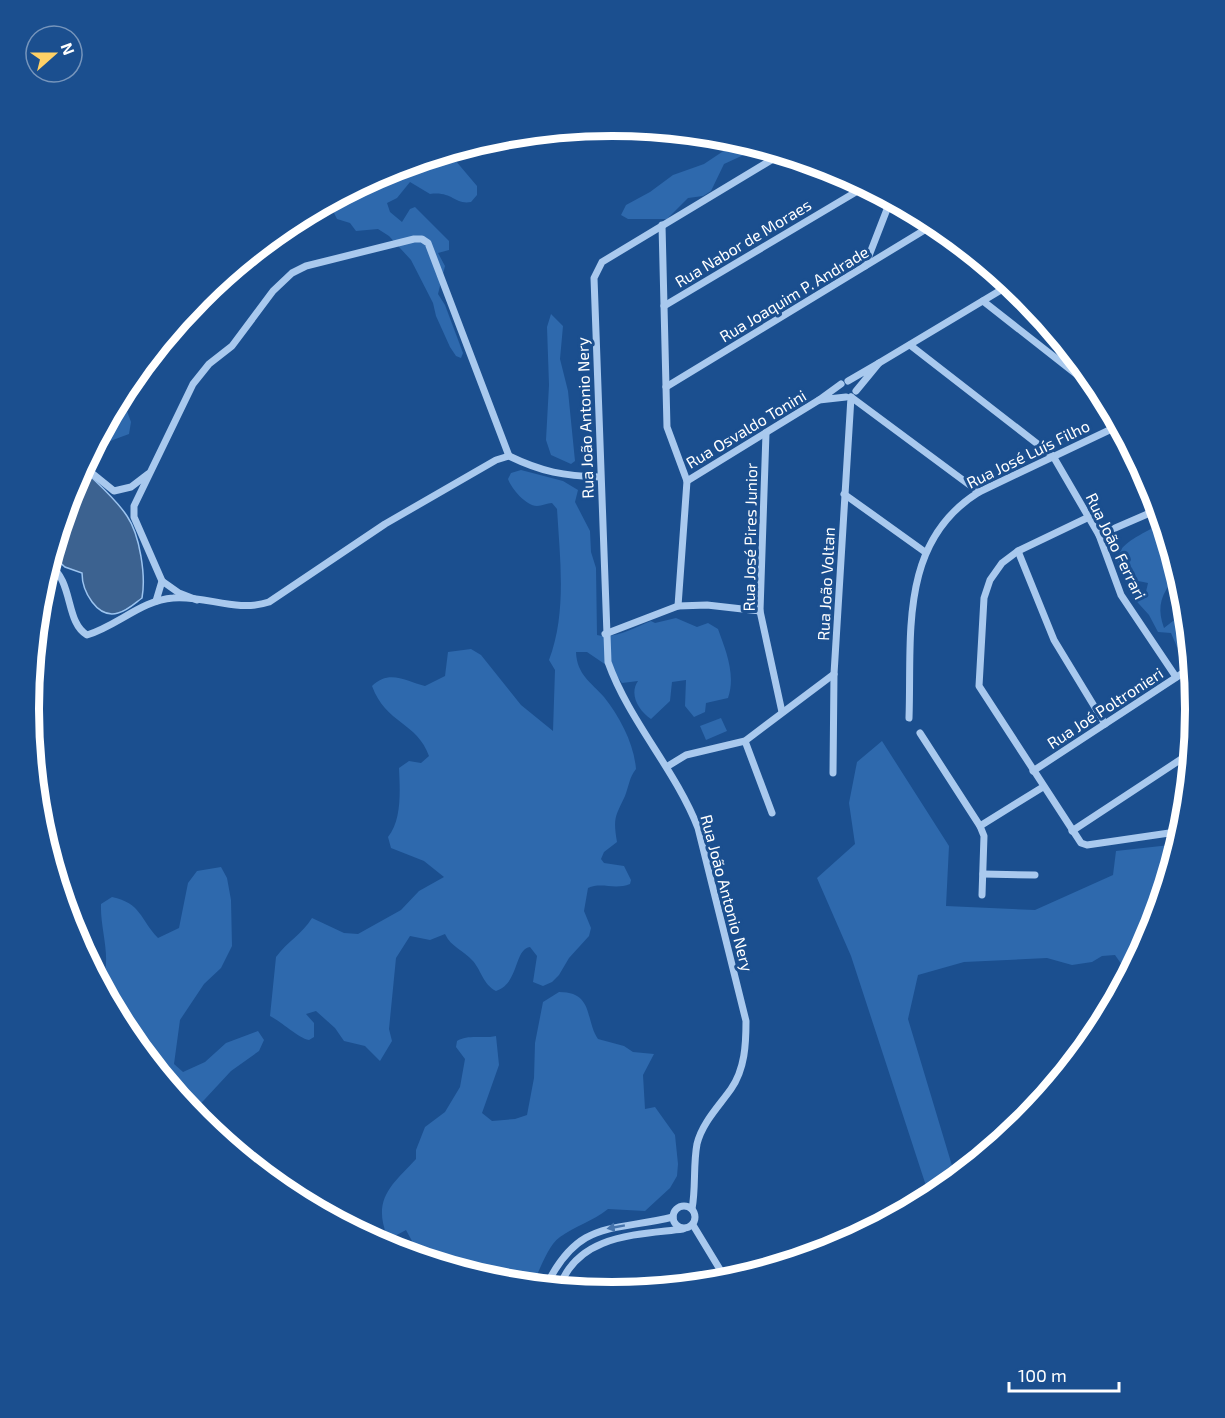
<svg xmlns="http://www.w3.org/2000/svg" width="1225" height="1418" font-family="'Exo 2',sans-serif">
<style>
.green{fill:#2e69ad}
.water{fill:#3c6290;stroke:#9cc4f0;stroke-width:1.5}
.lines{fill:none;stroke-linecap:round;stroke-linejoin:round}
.minor{stroke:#a9c9ee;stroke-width:7}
.oneway{fill:#4674ac}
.labels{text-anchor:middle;stroke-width:6;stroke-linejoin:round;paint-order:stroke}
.street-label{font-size:16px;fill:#fff;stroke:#1b4f8f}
.rim{fill:none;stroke:#fff;stroke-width:8}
</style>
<rect width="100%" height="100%" fill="#1b4f8f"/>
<g class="green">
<path d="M525,134L505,143L456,155L455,160L477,186V195L471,202C454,205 453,191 430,194L410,182L397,198L387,203L390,212L402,222L410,209L415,207L449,241V250L438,253L445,266L438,294L445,305L463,353L461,358L456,356L450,347L436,316L433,303L411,260L389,236L378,229L356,231L350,223L337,219L333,211L323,205L384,172C404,174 416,165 433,156C458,144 497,136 525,134Z"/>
<path d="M740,140L761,147L724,164L711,191L703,196L688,198L667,219H628L621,215L626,205L650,192L673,175L704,164Z"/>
<path d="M551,314L563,326L560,359L568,391L575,461L571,464L551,455L546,440L549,385L547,327Z"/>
<path d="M121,395L131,422L129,434L102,444L97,440Z"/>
<path d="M521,470L563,481L578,490L575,502L590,531L591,552L596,568L597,635C613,640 636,627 651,621L655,623L676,618L697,627L708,623L718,629C726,651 736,675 728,698L706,703L705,712L694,717L685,706L686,680L672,682L670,701L651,719C638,710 629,694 638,681L622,683L612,669L587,652H576C577,675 591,682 604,697C620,717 634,744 636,769C629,778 629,786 625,796C615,817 613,818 617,842L604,852L601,859L604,863L624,866L631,880L630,884C615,890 601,882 588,888L584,911L591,928L589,936L569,958L559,975L552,982L543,986L533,982L537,956L530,947C514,949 519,984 496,991C483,984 482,972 473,961C463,950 451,947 445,934L430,940L410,936L396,958L389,1029L392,1041L380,1061L365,1046L344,1041L335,1028L316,1011L306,1014L314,1023V1037L309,1040C298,1038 282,1022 270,1016L276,957C287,942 302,934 312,918L344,933L358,934L401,910L419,891L444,877L424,861L391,848L388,837C402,820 400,790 399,768L409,761L421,763L429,756C417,722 386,724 372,686C389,669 406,681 425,686L445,676L448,652L471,649L481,655L521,705L553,731L555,670L549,660C567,613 560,559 557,509L552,503C547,503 542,506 537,506C526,506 511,488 508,479L511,473Z"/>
<path d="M1163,521L1182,583L1170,584C1159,599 1158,611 1164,628L1182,614L1187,615L1191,651L1187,652L1177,647L1171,633L1158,632L1149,615L1130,594L1145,596L1148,583L1124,578C1103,544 1141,538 1163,521Z"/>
<path d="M721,718L727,731L706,740L700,726Z"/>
<path d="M882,741L949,846L946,906L1035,910L1113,875L1116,851L1179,844L1152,933L1129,975L1115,955L1102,956L1092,962L1072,965L1047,958L964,962L918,975L908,1019L956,1179L930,1198L851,956L817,878L855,844L849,803L857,762Z"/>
<path d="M221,867L227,878L231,900L232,946L221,968L204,984L180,1020L174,1064L183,1072L205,1062L226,1043L258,1031L264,1040L259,1051L231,1071L192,1113L127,1033L101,984C113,958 100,932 101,904L112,897C141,903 140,919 158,938L179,928L188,883L197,871Z"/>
<path d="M559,992C594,992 585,1020 598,1039L624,1046L633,1052L654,1054L643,1075L645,1109L655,1107L675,1135L678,1164L677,1176L670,1188L645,1211L608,1209C593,1221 575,1226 560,1237C546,1247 541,1271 531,1285L498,1282L416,1257L418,1252L406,1230L393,1237L387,1236C372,1198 393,1184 416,1159V1150L425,1127L445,1112L460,1087L465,1059L456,1047L457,1041C468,1034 483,1039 496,1036L499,1065L482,1113L492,1121L515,1119L527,1115L534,1078L535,1043L543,1002Z"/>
</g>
<path class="water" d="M82,468C97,483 116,499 127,516C140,535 146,576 142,598C134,604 127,611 118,613C97,619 82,591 82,573L65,567L52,555L73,485Z"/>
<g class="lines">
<g class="minor">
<path d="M662,225L667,427L687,481L678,606"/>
<path d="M865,266L891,199"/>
<path d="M983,301L1104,396"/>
<path d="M664,306L866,186"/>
<path d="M910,345L1053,456L1099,535L1121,595L1176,677"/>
<path d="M879,363L1011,284"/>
<path d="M848,381L879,363L856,391"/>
<path d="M841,384L819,400L846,397"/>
<path d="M666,387L936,223"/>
<path d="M851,397L979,492"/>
<path d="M766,433L760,611L782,712"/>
<path d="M83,466L114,491L131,487L148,474"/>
<path d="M687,481L819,400"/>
<path d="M844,494L925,552"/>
<path d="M1089,517L1018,551L1002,563L990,580L984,598L979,686L1081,843L1087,845L1183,831"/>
<path d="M1099,535L1159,509"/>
<path d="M1018,551L1054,640L1105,724"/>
<path d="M49,564C74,582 65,622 87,635C117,626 142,600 173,598C206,595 236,613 269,602L385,524L496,460L509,456C542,472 564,476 600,477"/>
<path d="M197,600L179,593L162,581L134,517V506L193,384L209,364L232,346L273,291L292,273L306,266L414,239H422L428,243L509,456"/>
<path d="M156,601L162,581"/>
<path d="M605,634L678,606L707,605L760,611"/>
<path d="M909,718C912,636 898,542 979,492L1120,425"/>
<path d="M920,733L980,826"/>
<path d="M745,741L772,813"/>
<path d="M668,766L686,755L745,741L834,674"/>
<path d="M1033,771L1192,667"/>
<path d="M833,773L834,674L851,397"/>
<path d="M1072,831L1192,752"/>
<path d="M983,874L1035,875"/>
<path d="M982,895L984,836L980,826L1043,787"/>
<circle cx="684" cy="1217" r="11"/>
<path d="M692,1209C696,1188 693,1165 697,1144C702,1123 719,1106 731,1089C745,1069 746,1044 746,1021L698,828C675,769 629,721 608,662L594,278L602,262L783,153"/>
<path d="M693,1225L727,1281"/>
<path d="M546,1286C579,1219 611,1232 673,1217"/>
<path d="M559,1288C578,1234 636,1235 683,1229"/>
</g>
</g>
<defs><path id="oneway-solid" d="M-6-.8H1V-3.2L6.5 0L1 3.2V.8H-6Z" transform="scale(1.5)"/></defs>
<use class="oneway" href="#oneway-solid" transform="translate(616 1227) rotate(170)"/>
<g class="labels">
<g class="street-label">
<text transform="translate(743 243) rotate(-31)" y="6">Rua Nabor de Moraes</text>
<text transform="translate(794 294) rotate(-31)" y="6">Rua Joaquim P. Andrade</text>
<text transform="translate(585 418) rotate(-92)" y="6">Rua João Antonio Nery</text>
<text transform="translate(746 429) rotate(-31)" y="6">Rua Osvaldo Tonini</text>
<text transform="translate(1028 454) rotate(-26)" y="6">Rua José Luís Filho</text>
<text transform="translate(750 537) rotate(-89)" y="6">Rua José Pires Junior</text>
<text transform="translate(1116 546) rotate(64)" y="6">Rua João Ferrari</text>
<text transform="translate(826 584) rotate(-87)" y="6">Rua João Voltan</text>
<text transform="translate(1105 708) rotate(-33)" y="6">Rua Joé Poltronieri</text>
<text transform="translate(727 893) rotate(75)" y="6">Rua João Antonio Nery</text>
</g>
</g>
<path d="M0 0H1225V1418H0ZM39 709a573 573 0 1 1 1146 0a573 573 0 1 1-1146 0Z" fill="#1b4f8f" fill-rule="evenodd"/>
<path class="rim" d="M39 709a573 573 0 1 1 1146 0a573 573 0 1 1-1146 0Z"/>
<g transform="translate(54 54) rotate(69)"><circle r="28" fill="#1b4f8f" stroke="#7695bc" stroke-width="1.5"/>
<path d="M0-4.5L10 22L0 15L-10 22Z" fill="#ffd166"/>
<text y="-9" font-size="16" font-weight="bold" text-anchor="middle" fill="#ffffff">N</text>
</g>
<path d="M1009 1382v9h110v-9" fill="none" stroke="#ffffff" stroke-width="3"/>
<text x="1018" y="1382" font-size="18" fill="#ffffff" stroke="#1b4f8f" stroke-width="4.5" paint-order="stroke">100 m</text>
</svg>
